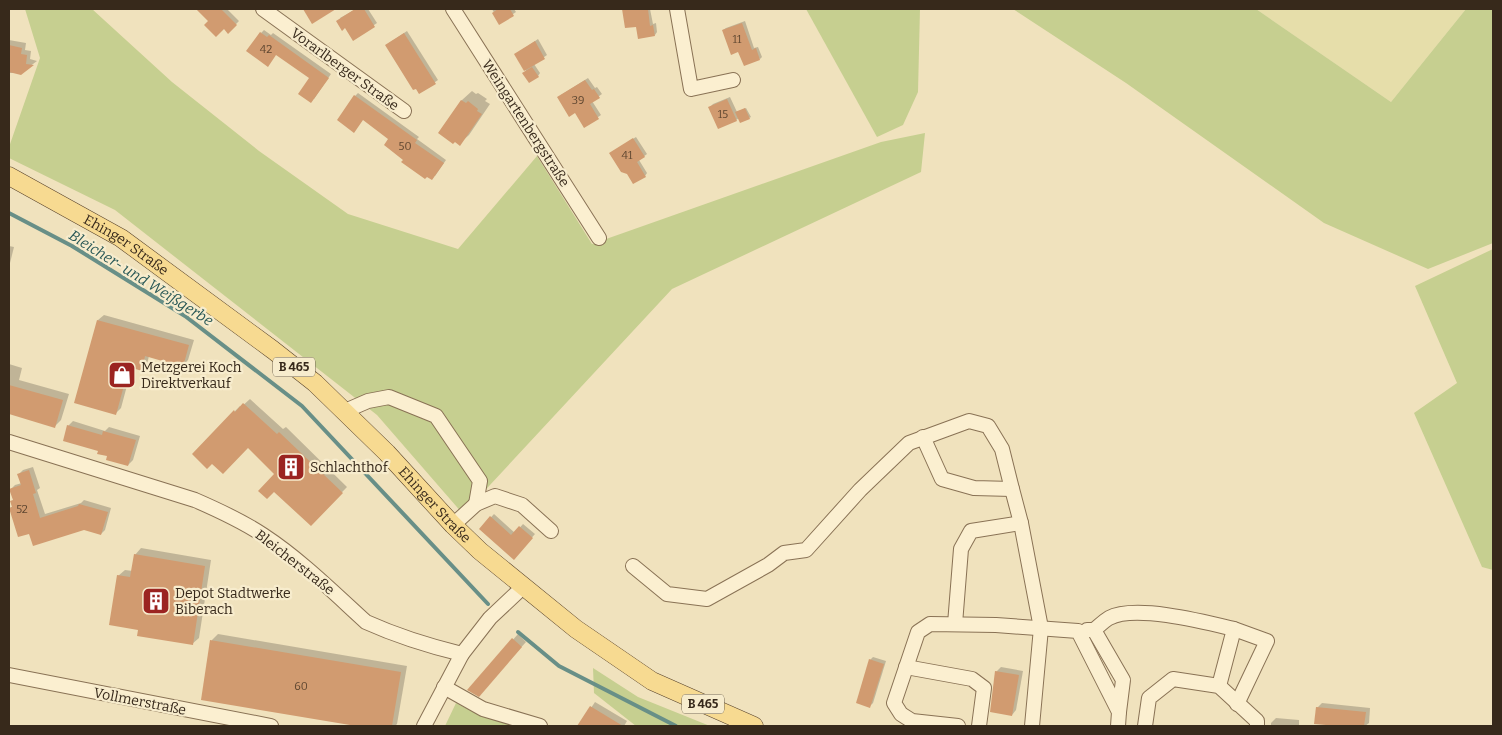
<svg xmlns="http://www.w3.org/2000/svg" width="1502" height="735" font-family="Bitter,serif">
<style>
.farmland{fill:#e6deaa}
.green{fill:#c6cf90}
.shadow{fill:#0003}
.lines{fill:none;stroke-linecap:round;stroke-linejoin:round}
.stream{stroke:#688f87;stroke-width:4}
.building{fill:#d19b70}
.minor-casing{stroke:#897255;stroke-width:16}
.major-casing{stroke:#56402a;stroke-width:19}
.minor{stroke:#fbefd0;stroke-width:14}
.major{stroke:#f7da91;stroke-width:18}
.labels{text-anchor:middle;stroke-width:4.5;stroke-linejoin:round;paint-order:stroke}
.number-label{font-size:11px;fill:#5e4630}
.shield{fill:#f7eccd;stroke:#716450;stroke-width:1}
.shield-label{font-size:12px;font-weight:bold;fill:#37291b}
.street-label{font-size:14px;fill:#37291b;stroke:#f7eccd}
.poi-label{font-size:14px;fill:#37291b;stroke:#f7eccd;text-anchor:start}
.water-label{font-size:15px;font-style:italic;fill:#295856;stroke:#f7eccd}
</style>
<rect width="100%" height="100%" fill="#f0e2bd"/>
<path class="farmland" d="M1256,9H1466L1391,102Z"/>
<g class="green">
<path d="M25,9H92L172,82L259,151L348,214L458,249L537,156L592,244L881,142L925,133L921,172L672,289L463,514L377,415L115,210L9,158V147L40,58Z"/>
<path d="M806,9H920L918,92L903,125L877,137Z"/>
<path d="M1013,9H1256L1391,102L1466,9H1493V243L1428,269L1324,223L1126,83Z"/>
<path d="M1493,249V570L1482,567L1414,413L1457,383L1415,286Z"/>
<path d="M593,668L638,697L710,726H636L594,693Z"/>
<path d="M456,703L481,716L518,726H445Z"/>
</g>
<g class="shadow">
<path d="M205,9H227L239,21L228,32L224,27L210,21L201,13Z"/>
<path d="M356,9H368L377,23L353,39L340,18Z"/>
<path d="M492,9H514L516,12L500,23Z"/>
<path d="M623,9H650L653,24L656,23L657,32L655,35L637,25L626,27Z"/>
<path d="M745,21L754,48L758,47L762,57L760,59L739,51L723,30L726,28Z"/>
<path d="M264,30L271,35L273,33L331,74L314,99L311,78L261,33Z"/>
<path d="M407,31L438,80L419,93L389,43Z"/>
<path d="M538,39L547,55L534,64L540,73L538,76L526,71L516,54Z"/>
<path d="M9,40L26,43L25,50L31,51L30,59L37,61L21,73H9Z"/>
<path d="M588,78L595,88L597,87L602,94L592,101L601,115L585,126L576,111L561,95Z"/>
<path d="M472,91L476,94L478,93L487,99L485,101L490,104L469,135L459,144L439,133L462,100Z"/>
<path d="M358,93L419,137L417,139L446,160L435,176L405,159L390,138L364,119L355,96Z"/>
<path d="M730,97L737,112L746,108L751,117L749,118H739L736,120L710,107L713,104Z"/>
<path d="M636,137L647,154L639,160L647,173L645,176L614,151Z"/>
<path d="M9,246L14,247L9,267Z"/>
<path d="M104,315L194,340L188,360L182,366L149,356L147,364L141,369L132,367L121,408L116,413L98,320Z"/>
<path d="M9,364L22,368L19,380L69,394L61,420L55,426L9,413Z"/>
<path d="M250,399L283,429L286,427L347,487L311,524L276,474L248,447L212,462L193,454L240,406V408Z"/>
<path d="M73,421L105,431L109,427L140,436L133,460L128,465L99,450L68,426Z"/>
<path d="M33,467L40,488L37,490L45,514L81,503L84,500L111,508L105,530L101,534L84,529L30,532L10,508L13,506L14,499L11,489L15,485L22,483L19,474L23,470Z"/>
<path d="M494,514L515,533L523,524L535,534L514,558L480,529Z"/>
<path d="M141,548L211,560L199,638L192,644L139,629L118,576L125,570L133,571L135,555Z"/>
<path d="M218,634L407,666L397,724L395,726H364L202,699L212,640Z"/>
<path d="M518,634L526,642L483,690H469Z"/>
<path d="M873,657L886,661L873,703L870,706V660Z"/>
<path d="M1001,667L1023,671L1016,710L1012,715L996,672Z"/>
<path d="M595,702L627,721L624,726H579Z"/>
<path d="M1322,703L1370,708L1369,723L1365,726H1350L1316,723L1317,708Z"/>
<path d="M1276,718L1299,720V726H1271V723Z"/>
</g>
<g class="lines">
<g class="stream">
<path d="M9,213L72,246L185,316L302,406L488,604"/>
<path d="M518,632L559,666L676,726"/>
</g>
</g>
<g class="building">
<path d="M196,9H221L237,25L228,34L224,29L216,37L204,25L208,21Z"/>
<path d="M303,9H336L312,24Z"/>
<path d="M355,9H364L375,27L353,41L345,28L342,31L336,21Z"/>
<path d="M498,9H510L514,16L499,25L492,13Z"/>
<path d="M622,9H648L650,26L653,25L655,36L638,39L636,27L625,28Z"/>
<path d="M742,23L752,50L756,48L760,60L744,66L738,52L731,55L722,30Z"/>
<path d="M260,32L267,37L269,35L329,78L311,103L298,94L309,78L276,55L268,67L246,51Z"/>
<path d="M404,33L436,84L419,94L416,89L413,90L385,45Z"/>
<path d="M535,41L545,59L524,71L514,54Z"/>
<path d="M9,45L22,48L21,54L27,55L26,64L34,65L21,75L9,72Z"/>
<path d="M532,67L539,77L529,83L522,73Z"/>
<path d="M585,80L592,90L594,89L600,98L590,104L599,119L584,128L575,113L569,117L557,97Z"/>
<path d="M354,95L417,140L415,143L444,163L432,180L427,177L425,179L401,162L403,160L384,145L388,139L363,120L354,133L337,120Z"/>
<path d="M727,99L737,121L718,129L708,107Z"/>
<path d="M461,100L466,103L468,101L478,109L477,111L482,114L460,146L455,142L453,144L438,133Z"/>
<path d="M745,108L750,119L740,123L735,112Z"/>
<path d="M633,138L645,157L637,162L646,177L633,184L627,174L621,172L609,153Z"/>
<path d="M97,320L189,345L183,367L145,356L142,371L129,367L116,415L74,403Z"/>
<path d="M9,385L63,400L55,428L9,414Z"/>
<path d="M243,403L277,434L279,432L343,493L311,526L274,492L267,499L258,491L274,474L248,448L223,474L212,464L207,469L192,454L234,410L235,412Z"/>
<path d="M67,425L102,435L103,431L136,440L128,466L106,460L107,456L97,454L98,451L63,441Z"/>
<path d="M29,470L36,493L33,494L40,518L78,506L79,504L108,512L101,535L84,530L33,546L29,534L18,537L9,508L12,507L10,501L13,500L9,489L21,485L17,474Z"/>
<path d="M490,516L511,535L519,526L533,538L514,560L479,529Z"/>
<path d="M134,554L205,566L193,645L137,636L138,630L109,625L117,575L130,577Z"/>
<path d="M512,638L522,647L479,697L467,690Z"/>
<path d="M210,640L401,672L392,726H356L201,700Z"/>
<path d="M869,659L884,664L870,708L856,703Z"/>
<path d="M995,671L1019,675L1012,716L990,712Z"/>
<path d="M590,706L623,726H577Z"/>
<path d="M1316,707L1366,712L1364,726H1338L1314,724Z"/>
</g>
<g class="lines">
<defs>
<g id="minor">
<path d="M263,9L404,111"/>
<path d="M453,9L599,238"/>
<path d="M677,9L691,89L733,80"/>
<path d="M345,411L368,401L389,397L436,416L480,481L476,504"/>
<path d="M923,437L942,479L974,488L1012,489"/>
<path d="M9,442L195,500C218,510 242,521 263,535C301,560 333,592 366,622C397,636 429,646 462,654"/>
<path d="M453,525L476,504L495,496L522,505L551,531"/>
<path d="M633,566L667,594L707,599L768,565L784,553L806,550L860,490L909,443L969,421L988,426L1002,449L1012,489L1021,523L1041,628L1032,726"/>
<path d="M955,624L961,549L971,531L1021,523"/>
<path d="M1234,629L1267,641L1237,704"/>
<path d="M1087,630H1094L1123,680L1119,712"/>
<path d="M1094,630C1099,626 1104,621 1109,618C1135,604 1205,622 1234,629L1219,686"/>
<path d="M906,667L972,679L984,688L979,726"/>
<path d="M9,675L271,726"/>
<path d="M444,687L483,709L540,726"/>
<path d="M424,726L462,654L490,618L523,587"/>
<path d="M958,726L912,721L901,714L894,703L918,632L930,624L996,625L1078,631L1119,712L1118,726"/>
<path d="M1145,726L1149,698L1173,679L1219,686L1257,721V726"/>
</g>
<g id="major">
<path id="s1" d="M9,176L121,238L273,350L315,383L387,453L453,525L480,551L576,629L652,681L754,726"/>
</g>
</defs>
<use href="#minor" class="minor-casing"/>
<use href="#major" class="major-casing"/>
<use href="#minor" class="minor"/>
<use href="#major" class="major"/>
</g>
<defs>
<symbol id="shop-square" viewBox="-11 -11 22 22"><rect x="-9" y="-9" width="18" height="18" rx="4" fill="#9b2421" stroke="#f7eccd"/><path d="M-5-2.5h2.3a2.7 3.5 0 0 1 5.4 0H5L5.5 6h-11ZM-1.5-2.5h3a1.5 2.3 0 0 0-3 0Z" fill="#fff"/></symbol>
<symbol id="building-square" viewBox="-11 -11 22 22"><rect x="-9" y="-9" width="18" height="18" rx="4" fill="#9b2421" stroke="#f7eccd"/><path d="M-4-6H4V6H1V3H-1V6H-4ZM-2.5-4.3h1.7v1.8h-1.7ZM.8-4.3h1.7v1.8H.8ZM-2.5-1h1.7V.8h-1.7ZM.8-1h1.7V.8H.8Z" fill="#fff"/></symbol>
</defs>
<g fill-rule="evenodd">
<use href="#shop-square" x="106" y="359" width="32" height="32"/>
<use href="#building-square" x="275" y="451" width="32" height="32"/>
<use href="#building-square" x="140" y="585" width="32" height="32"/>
</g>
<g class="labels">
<g class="number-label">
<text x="737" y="43">11</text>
<text x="266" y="53">42</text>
<text x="578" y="104">39</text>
<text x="723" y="118">15</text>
<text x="405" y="150">50</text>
<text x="627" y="159">41</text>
<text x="22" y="513">52</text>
<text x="301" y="690">60</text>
</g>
<g class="shield">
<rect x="273" y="357.5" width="42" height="19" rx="4"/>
<rect x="682" y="694.5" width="42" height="19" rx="4"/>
</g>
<g class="shield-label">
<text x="294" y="371">B 465</text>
<text x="703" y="708">B 465</text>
</g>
<g class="street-label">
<text transform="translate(345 69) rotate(36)" y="5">Vorarlberger Straße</text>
<text transform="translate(526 123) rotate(57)" y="5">Weingartenbergstraße</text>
<text dy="5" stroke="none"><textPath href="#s1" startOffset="136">Ehinger Straße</textPath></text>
<text dy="5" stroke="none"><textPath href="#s1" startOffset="541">Ehinger Straße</textPath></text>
<text transform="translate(295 562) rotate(38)" y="5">Bleicherstraße</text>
<text transform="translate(140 701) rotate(11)" y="5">Vollmerstraße</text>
</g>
<g class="poi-label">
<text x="141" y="372">Metzgerei Koch<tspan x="141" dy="16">Direktverkauf</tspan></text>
<text x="310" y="472">Schlachthof</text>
<text x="175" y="598">Depot Stadtwerke<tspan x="175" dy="16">Biberach</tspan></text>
</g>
<g class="water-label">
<text transform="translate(141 278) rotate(32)" y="5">Bleicher- und Weißgerbe</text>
</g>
</g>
<rect width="1502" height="735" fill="none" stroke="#37291b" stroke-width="20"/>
</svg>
